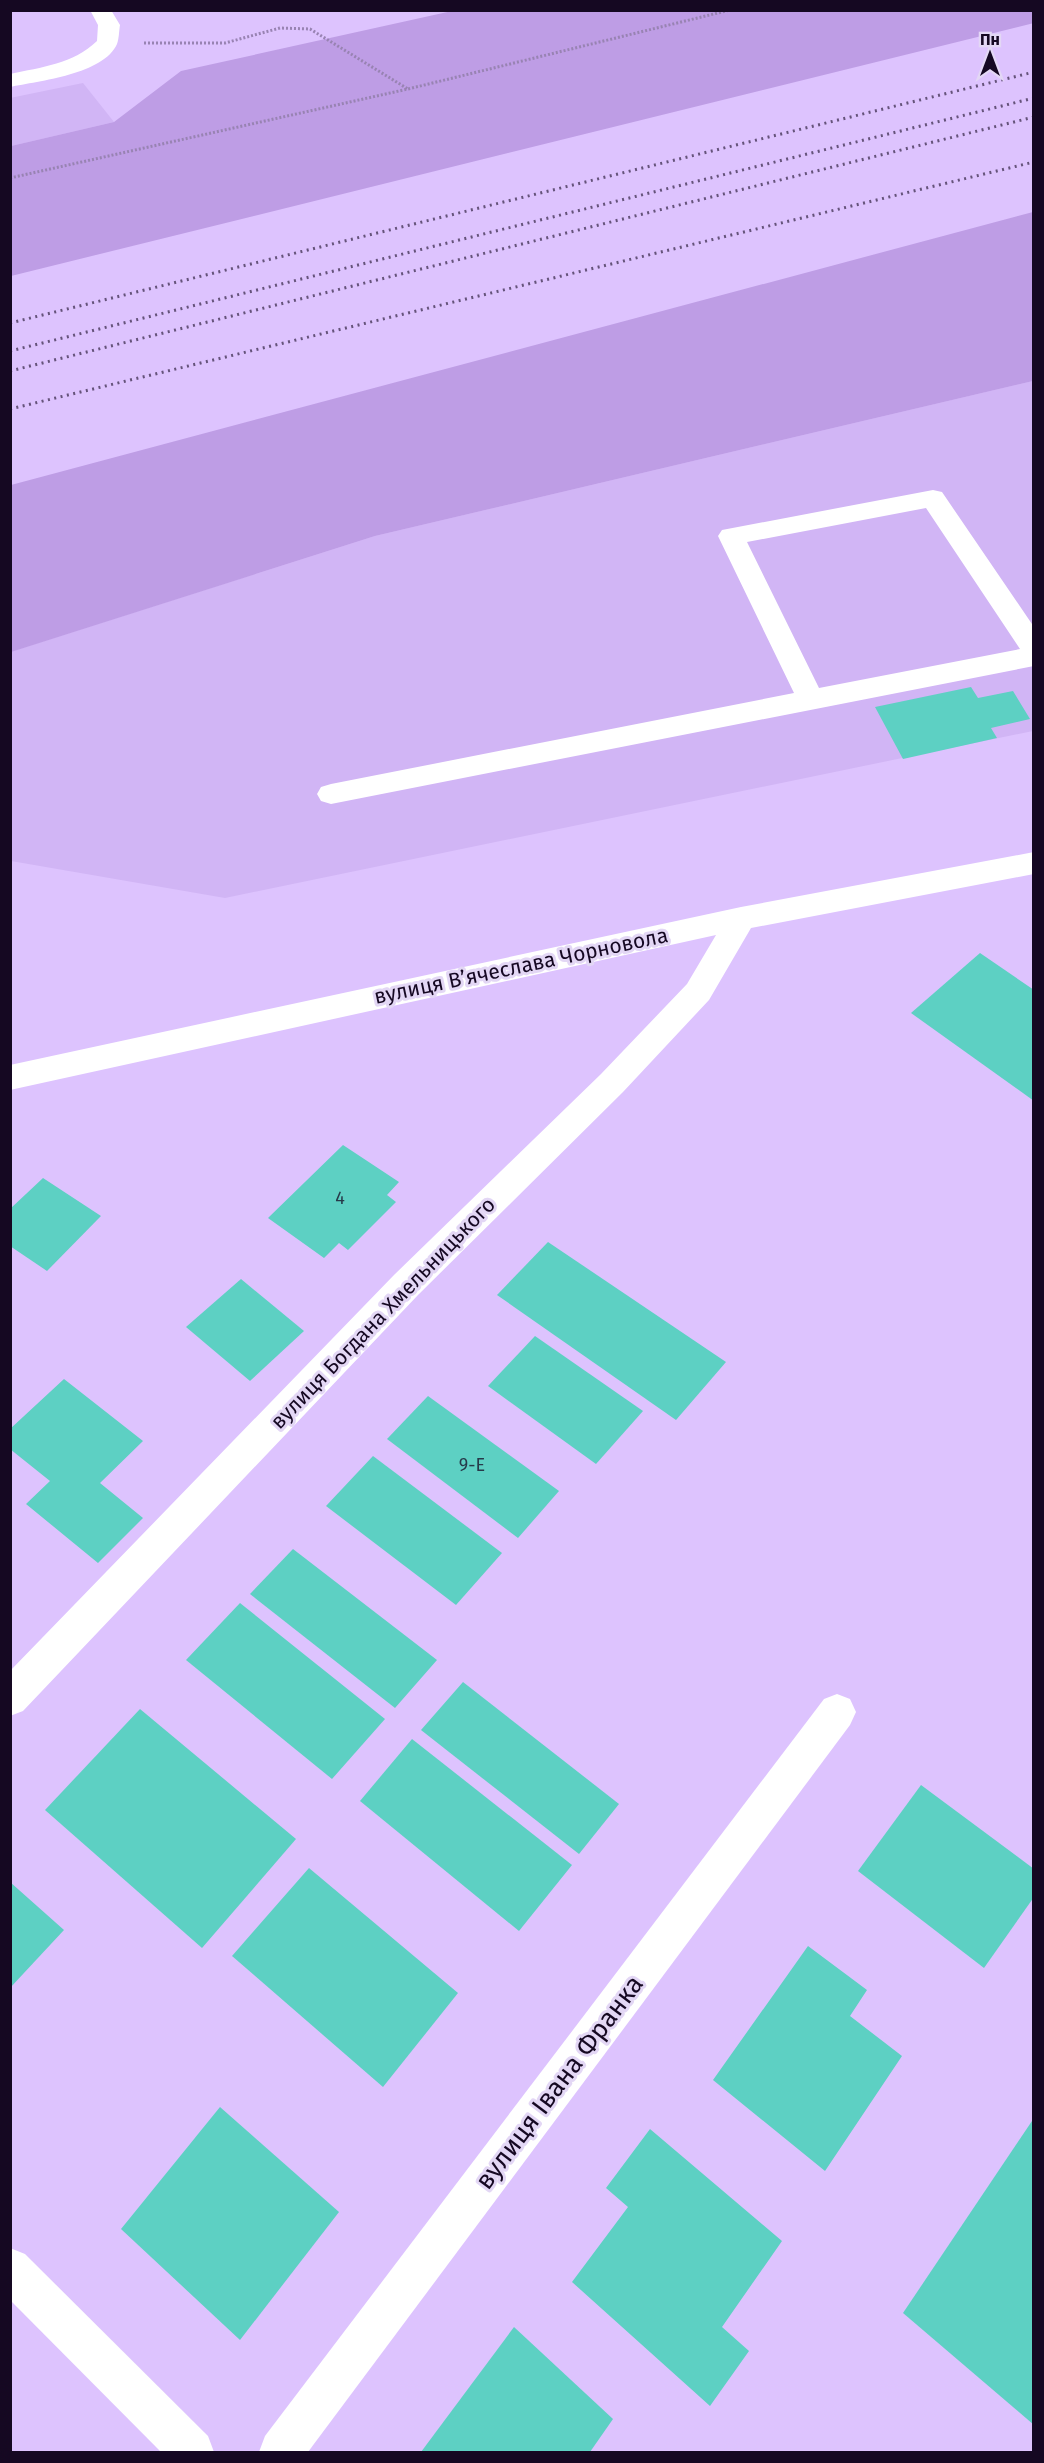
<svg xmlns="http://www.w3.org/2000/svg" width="1044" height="2463" font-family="'Fira Sans',sans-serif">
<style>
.built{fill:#d1b5f5}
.green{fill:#be9de5}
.building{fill:#5dd0c3}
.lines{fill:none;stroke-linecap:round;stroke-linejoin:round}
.path{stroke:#9883b2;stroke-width:3;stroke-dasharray:2 2;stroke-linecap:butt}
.minor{fill:#fff;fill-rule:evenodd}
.rail{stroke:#65537a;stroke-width:3;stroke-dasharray:2 4.5;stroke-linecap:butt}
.labels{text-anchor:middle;stroke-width:6;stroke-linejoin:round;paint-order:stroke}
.number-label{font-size:18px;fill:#273a4a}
.street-label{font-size:21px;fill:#150822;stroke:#e3d7f5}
.near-street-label{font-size:26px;fill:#150822;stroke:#e3d7f5}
</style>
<rect width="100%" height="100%" fill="#ddc3fe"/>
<g class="built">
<path d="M83,83L114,122L11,146L10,98Z"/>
<path d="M1033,381V731L225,898L11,861L10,652L375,536Z"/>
</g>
<g class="green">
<path d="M452,11L1033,10L1034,23L11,276V146L114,122L181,71Z"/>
<path d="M1033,212V381L375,536L11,652V485Z"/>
</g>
<g class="building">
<path d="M971,687L978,698L1013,691L1030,719L991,728L997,738L903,759L875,707Z"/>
<path d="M980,953L1034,990V1101L911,1013Z"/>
<path d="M343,1145L399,1182L387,1195L396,1202L348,1250L339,1243L324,1258L268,1218Z"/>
<path d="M43,1178L101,1216L47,1271L10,1246V1209Z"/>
<path d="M548,1242L726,1362L676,1420L497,1295Z"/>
<path d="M241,1279L304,1331L250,1381L186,1327Z"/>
<path d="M535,1336L643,1411L596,1464L488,1386Z"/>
<path d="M64,1379L143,1441L100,1483L143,1518L98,1563L26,1504L50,1481L10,1449V1429Z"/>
<path d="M428,1396L559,1491L518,1538L387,1439Z"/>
<path d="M373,1456L502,1553L456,1605L326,1506Z"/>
<path d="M293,1549L437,1660L395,1708L250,1594Z"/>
<path d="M240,1603L385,1719L332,1779L186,1660Z"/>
<path d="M463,1682L619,1804L579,1854L421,1730Z"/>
<path d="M140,1709L296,1839L202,1948L45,1810Z"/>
<path d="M412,1739L572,1865L519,1931L360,1801Z"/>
<path d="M921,1785L1034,1869V1897L984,1968L858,1871Z"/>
<path d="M309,1868L458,1993L383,2087L232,1956Z"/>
<path d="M10,1882L64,1930L10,1988Z"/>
<path d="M808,1946L867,1990L850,2016L902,2056L825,2171L713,2080Z"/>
<path d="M220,2107L339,2212L240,2340L121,2229Z"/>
<path d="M1034,2118V2425L903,2313Z"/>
<path d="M650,2129L782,2241L722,2327L749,2351L710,2406L572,2282L628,2207L606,2188Z"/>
<path d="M514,2327L613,2419L590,2452H421Z"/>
</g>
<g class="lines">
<g class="path">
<path d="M144,43H225L280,28L310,29L408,89"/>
<path d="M10,178L408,89L730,10"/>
</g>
<g class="minor">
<path d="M90,10H111L120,25C119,31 119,39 117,44C104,74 39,81 10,87V74C42,67 73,64 97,41L98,25Z"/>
<path d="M933,490L942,492L1034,627V666L331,804L321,801L317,794L321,787L331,784L794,693L718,536L722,530ZM926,508L1020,649L819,688L747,542Z"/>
<path d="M1034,852V874L751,928L709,1000L623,1092L418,1295L23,1711L10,1716V1671L394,1275L601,1074L687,984L716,935L10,1090V1065L741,907Z"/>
<path d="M837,1694L850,1699L856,1712L850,1725L308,2452H259L265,2436L824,1699Z"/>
<path d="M10,2248L25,2254L208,2436L214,2452H161L10,2300Z"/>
</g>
<g class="rail">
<path d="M10,323L1034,72"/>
<path d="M10,351L1034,98"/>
<path d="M10,371L1034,117"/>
<path d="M10,409L1034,162"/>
</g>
</g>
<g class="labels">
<g class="number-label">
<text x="340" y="1204">4</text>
<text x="472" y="1471">9-Е</text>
</g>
<g class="street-label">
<text transform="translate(521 966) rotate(-12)" y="7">вулиця Вʼячеслава Чорновола</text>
<text transform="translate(383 1313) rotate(-46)" y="7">вулиця Богдана Хмельницького</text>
</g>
<g class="near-street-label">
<text transform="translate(559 2082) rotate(-53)" y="9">вулиця Івана Франка</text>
</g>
</g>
<rect width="1044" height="2463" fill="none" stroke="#150822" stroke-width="24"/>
<g transform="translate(990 54)" stroke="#e3d7f5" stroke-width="4.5" paint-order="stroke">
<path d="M0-4.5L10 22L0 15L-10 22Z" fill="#150822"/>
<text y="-9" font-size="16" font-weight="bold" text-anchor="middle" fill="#150822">Пн</text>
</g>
</svg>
